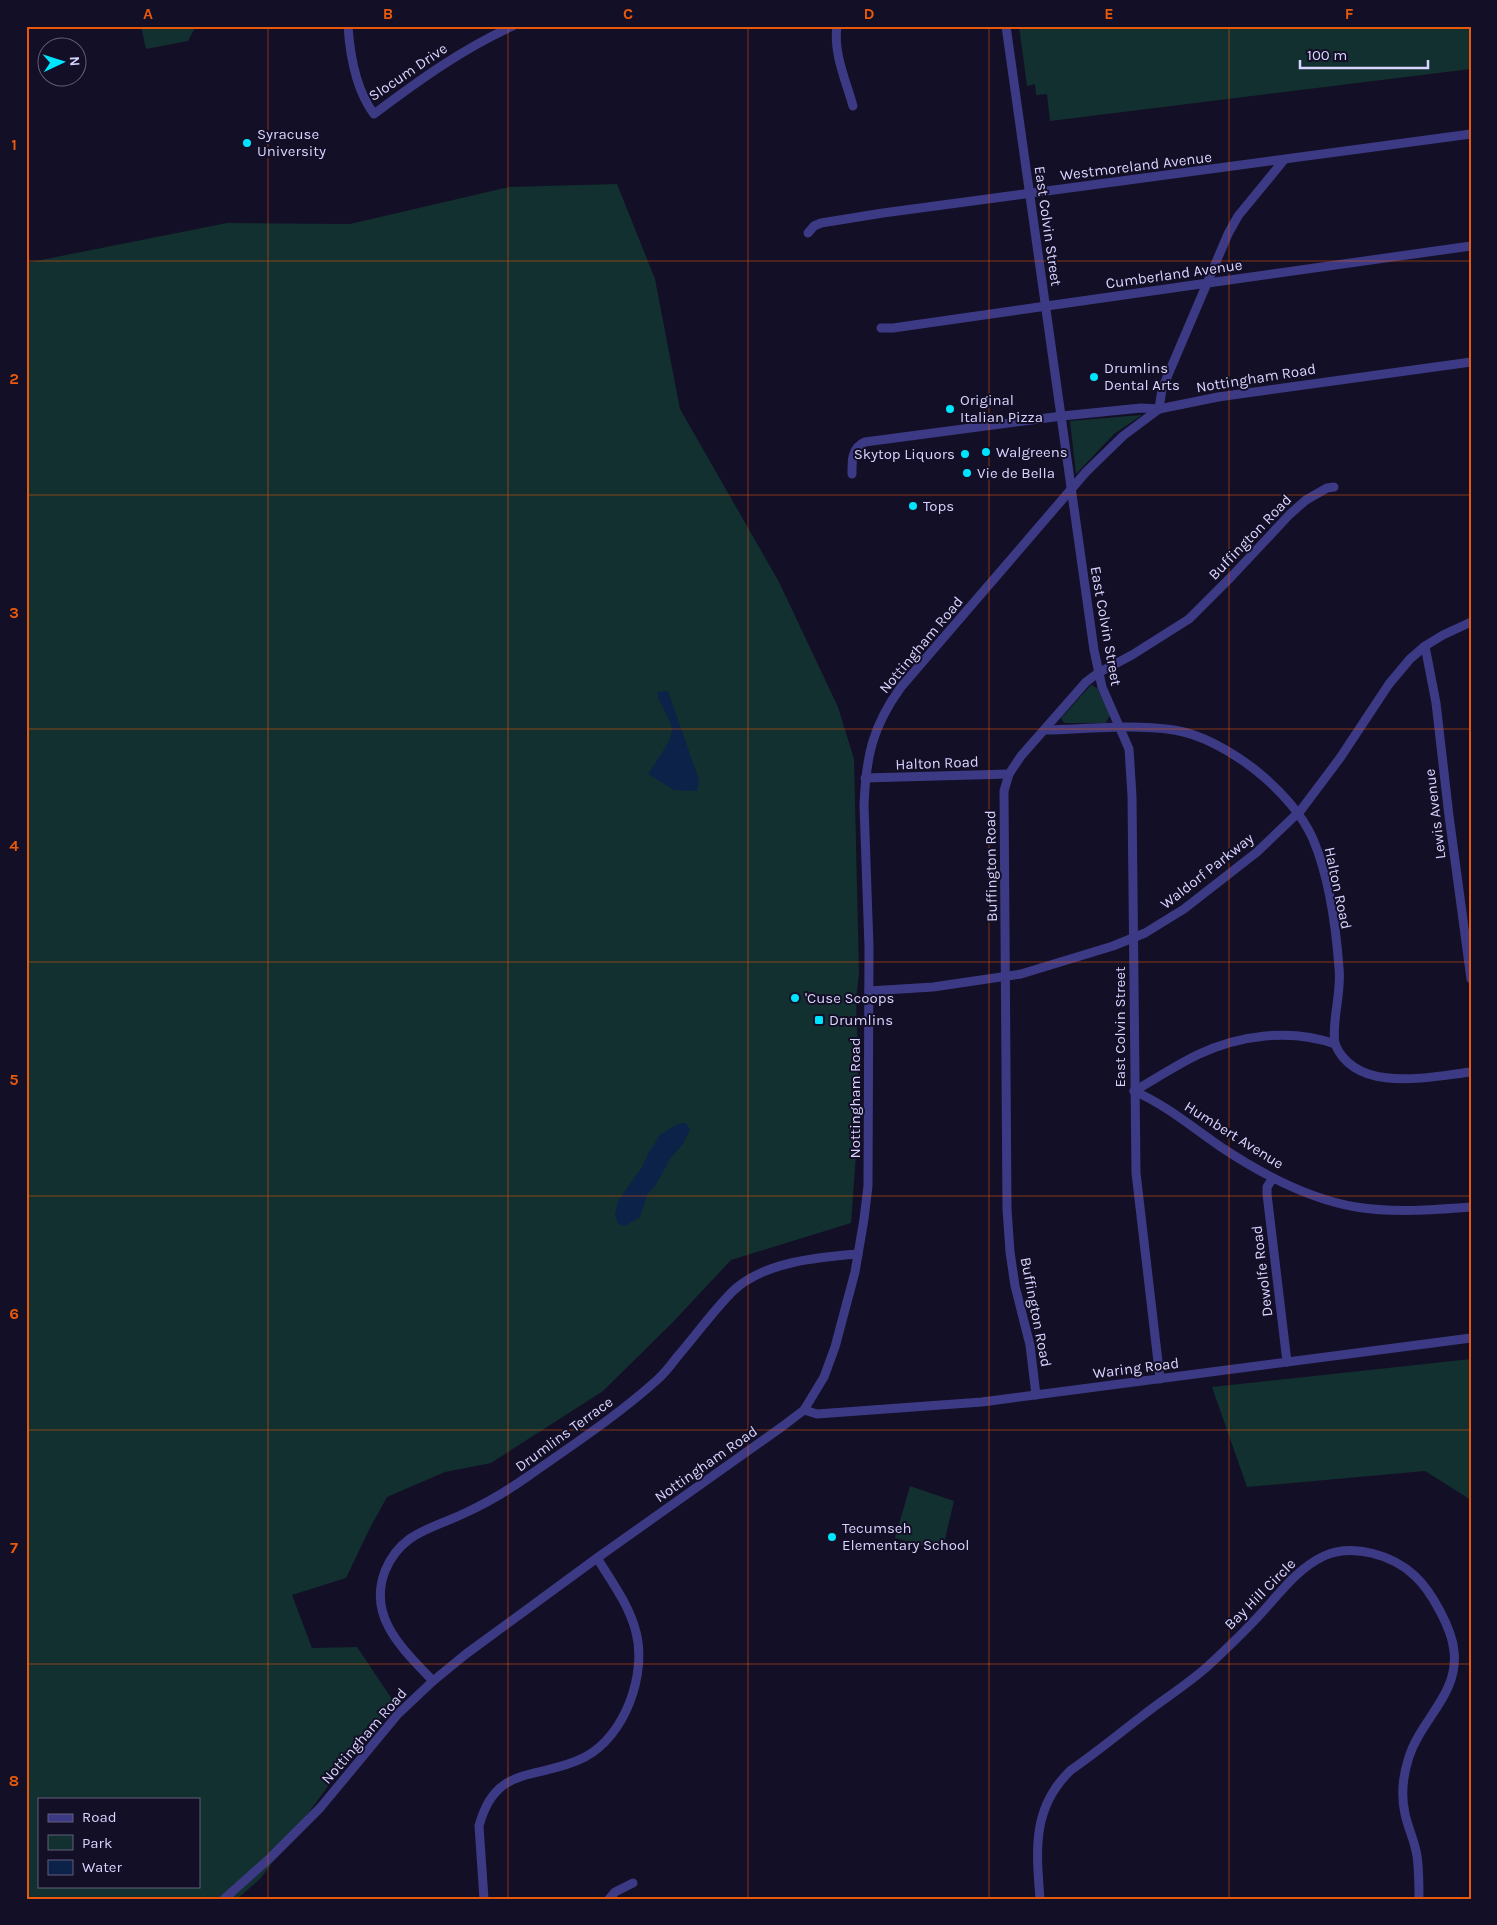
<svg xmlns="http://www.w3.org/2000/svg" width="1497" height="1925" font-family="Karla,sans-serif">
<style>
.green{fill:#12302f;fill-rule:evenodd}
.water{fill:#0c2248}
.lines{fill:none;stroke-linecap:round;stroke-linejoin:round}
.minor{stroke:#3d3a85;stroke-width:9}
.grid{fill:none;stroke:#e8590c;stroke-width:1;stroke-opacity:0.55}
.poi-dot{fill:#00e5ff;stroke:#130f26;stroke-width:2}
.labels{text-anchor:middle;stroke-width:4;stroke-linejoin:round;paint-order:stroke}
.street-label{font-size:15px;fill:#d9d4ff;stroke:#130f26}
.poi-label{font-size:15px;fill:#d9d4ff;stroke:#130f26;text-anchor:start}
.neatline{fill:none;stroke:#e8590c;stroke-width:2}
.grid-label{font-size:16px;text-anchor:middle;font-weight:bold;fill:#e8590c}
</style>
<rect width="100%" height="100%" fill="#130f26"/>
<g class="green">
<path d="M141,26H196L188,41L146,49Z"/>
<path d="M1019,26H1471V69L1050,121L1047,94L1036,95L1035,84L1027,86Z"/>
<path d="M617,184L655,279L680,409L779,582L838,707L854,759L859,973L856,999L858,1065L857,1142L851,1223L731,1260L672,1323L603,1391L491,1463L445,1472L387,1497L370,1528L346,1578L292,1595L312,1648L357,1647L394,1702L350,1756L261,1878L237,1899H26V263L227,223L350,224L509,187ZM39,1799H199V1886H39Z"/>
<path d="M1142,415L1114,434L1076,474L1070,421Z"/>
<path d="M1091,685L1097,688L1110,715L1106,723H1064L1061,718Z"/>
<path d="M1471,1359V1500L1425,1471L1247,1487L1212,1387Z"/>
<path d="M910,1486L954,1501L944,1543L936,1549L895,1538Z"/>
</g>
<g class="water">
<path d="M668,691L699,780L697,791L674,790L648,774C654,765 673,739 672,729C670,716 659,706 657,692Z"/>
<path d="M682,1123H686L690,1129L683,1144L670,1159L655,1186L647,1195L640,1217L625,1226L618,1224L615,1214L618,1201L642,1167L649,1152L660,1135L672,1127Z"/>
</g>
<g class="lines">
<g class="minor">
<path d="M348,26C350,56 356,90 374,114C418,81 462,49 513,26"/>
<path d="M837,26C833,53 846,81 853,106"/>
<path d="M1006,26L1094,650L1102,687L1129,749L1132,796L1136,1173L1160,1379"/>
<path d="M808,233L814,226L821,223L883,213L1471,134"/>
<path d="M881,328H893C1086,299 1278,274 1471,246"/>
<path d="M852,474C852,462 851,448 865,442L1062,416L1141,408L1159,409L1162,389L1228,234L1238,216L1284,160"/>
<path d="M1425,646L1436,703L1449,816L1471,979"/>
<path d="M1045,730C1087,729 1132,724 1174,730C1225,738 1292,791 1313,839C1329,877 1336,927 1339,968C1342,993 1331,1022 1335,1044"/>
<path d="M865,778L1009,774"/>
<path d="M869,991L933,987L1021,974L1113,946L1145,933L1184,909L1257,852L1301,810L1340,758L1389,684L1410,659L1425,646L1443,635L1471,622"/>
<path d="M1134,1091C1166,1105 1192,1127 1221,1147C1260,1173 1309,1199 1356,1207C1394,1213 1433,1210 1471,1207"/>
<path d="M1134,1091C1155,1079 1175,1066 1197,1055C1239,1035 1291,1028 1335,1044C1356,1094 1428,1077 1471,1072"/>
<path d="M1273,1178L1267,1187V1194L1287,1362"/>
<path d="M1036,1395L1030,1345L1015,1286L1010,1252L1007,1209L1004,791L1009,774L1021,756L1086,682L1098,673L1132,655L1189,619L1231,577L1290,514L1306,500L1327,488L1334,487"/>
<path d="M804,1410L817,1414L982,1402L1471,1338"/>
<path d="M433,1681C404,1650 367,1618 385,1571C401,1532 432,1529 465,1513C487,1503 507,1491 527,1477C571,1446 617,1416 657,1380C665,1373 671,1365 677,1357C696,1335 713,1311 733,1291C763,1262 819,1257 858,1254"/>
<path d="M224,1899L270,1858L320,1808L398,1714L433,1681L466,1654L597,1558L783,1426L804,1410L824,1377L835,1347L855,1272L864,1219L868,1186L869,947L864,805C866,757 872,727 901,687L1086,472L1123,436L1159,409L1218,397L1471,362"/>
<path d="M484,1899L479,1826C496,1762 539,1781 585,1757C625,1736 647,1674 636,1632C629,1605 612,1582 597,1558"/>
<path d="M609,1899L615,1892L633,1883"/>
<path d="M1040,1899C1036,1849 1032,1807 1071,1770C1097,1752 1121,1732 1146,1713C1167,1697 1189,1683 1208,1666C1223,1652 1239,1637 1253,1622C1276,1599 1294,1570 1324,1556C1353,1543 1393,1555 1415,1576C1431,1591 1452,1628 1454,1651C1459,1694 1421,1719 1409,1757C1403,1775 1401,1796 1405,1814C1408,1828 1415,1842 1417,1856C1419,1870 1419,1884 1419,1899"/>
</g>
</g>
<path class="grid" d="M268,26V1899M508,26V1899M748,26V1899M989,26V1899M1229,26V1899M26,261H1471M26,495H1471M26,729H1471M26,962H1471M26,1196H1471M26,1430H1471M26,1664H1471"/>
<g class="poi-dot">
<circle cx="247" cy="143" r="5"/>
<circle cx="1094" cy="377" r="5"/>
<circle cx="950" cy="409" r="5"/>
<circle cx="986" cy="452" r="5"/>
<circle cx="965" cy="454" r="5"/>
<circle cx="967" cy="473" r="5"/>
<circle cx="913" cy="506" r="5"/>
<circle cx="795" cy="998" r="5"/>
<rect x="814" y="1015" width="10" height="10" rx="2.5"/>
<circle cx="832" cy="1537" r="5"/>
</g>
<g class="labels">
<g class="street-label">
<text transform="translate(408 72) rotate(-34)" y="5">Slocum Drive</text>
<text transform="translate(1136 166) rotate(-7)" y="5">Westmoreland Avenue</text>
<text transform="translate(1048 226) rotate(82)" y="5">East Colvin Street</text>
<text transform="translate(1174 274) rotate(-8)" y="5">Cumberland Avenue</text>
<text transform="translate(1256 378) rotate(-9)" y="5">Nottingham Road</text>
<text transform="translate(1250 537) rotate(-46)" y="5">Buffington Road</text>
<text transform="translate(1106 626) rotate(80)" y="5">East Colvin Street</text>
<text transform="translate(921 645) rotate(-50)" y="5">Nottingham Road</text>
<text transform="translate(937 763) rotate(-2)" y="5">Halton Road</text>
<text transform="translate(1435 814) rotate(-97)" y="5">Lewis Avenue</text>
<text transform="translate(991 866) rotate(-91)" y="5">Buffington Road</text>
<text transform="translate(1207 871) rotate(-38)" y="5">Waldorf Parkway</text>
<text transform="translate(1338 888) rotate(78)" y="5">Halton Road</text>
<text transform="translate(1120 1027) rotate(-90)" y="5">East Colvin Street</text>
<text transform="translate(855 1098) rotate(-90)" y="5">Nottingham Road</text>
<text transform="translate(1234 1135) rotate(32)" y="5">Humbert Avenue</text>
<text transform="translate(1262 1271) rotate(-97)" y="5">Dewolfe Road</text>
<text transform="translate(1036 1312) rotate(79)" y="5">Buffington Road</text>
<text transform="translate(1136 1368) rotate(-7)" y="5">Waring Road</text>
<text transform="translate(564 1434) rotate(-36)" y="5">Drumlins Terrace</text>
<text transform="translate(706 1464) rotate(-35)" y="5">Nottingham Road</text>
<text transform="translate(1260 1594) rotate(-45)" y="5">Bay Hill Circle</text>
<text transform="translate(364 1736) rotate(-49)" y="5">Nottingham Road</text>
</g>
<g class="poi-label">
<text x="257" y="139">Syracuse<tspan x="257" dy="17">University</tspan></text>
<text x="1104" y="373">Drumlins<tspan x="1104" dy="17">Dental Arts</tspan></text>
<text x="960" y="405">Original<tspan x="960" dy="17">Italian Pizza</tspan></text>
<text x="996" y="457">Walgreens</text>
<text x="955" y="459" text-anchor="end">Skytop Liquors</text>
<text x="977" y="478">Vie de Bella</text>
<text x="923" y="511">Tops</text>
<text x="805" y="1003">'Cuse Scoops</text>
<text x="829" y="1025">Drumlins</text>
<text x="842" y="1533">Tecumseh<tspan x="842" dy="17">Elementary School</tspan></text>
</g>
</g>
<rect width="1497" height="1925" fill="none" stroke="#130f26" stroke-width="55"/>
<rect x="38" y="1798" width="162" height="90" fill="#130f26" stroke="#625e7d"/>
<rect x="48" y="1814" width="25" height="8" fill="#3d3a85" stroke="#625e7d"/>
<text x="82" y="1822" font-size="15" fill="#d9d4ff">Road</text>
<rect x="48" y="1835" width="25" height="15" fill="#12302f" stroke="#625e7d"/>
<text x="82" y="1848" font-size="15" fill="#d9d4ff">Park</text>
<rect x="48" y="1860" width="25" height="15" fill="#0c2248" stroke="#625e7d"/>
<text x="82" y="1872" font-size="15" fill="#d9d4ff">Water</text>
<g transform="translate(62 62) rotate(86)"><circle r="24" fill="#130f26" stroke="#625e7d"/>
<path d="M0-4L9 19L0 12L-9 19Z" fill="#00e5ff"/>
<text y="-8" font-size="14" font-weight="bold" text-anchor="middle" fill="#d9d4ff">N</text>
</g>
<path d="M1300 60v8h128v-8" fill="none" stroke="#d9d4ff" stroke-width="2.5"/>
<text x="1307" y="60" font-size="15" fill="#d9d4ff" stroke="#130f26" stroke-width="4" paint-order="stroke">100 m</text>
<rect x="28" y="28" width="1442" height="1870" class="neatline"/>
<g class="grid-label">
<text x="148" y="19">A</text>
<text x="388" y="19">B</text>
<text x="628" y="19">C</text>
<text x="869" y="19">D</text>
<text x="1109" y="19">E</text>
<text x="1349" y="19">F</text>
<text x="14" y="150">1</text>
<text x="14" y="384">2</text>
<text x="14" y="618">3</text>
<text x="14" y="851">4</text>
<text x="14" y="1085">5</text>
<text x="14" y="1319">6</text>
<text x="14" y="1553">7</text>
<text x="14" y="1786">8</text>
</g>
</svg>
